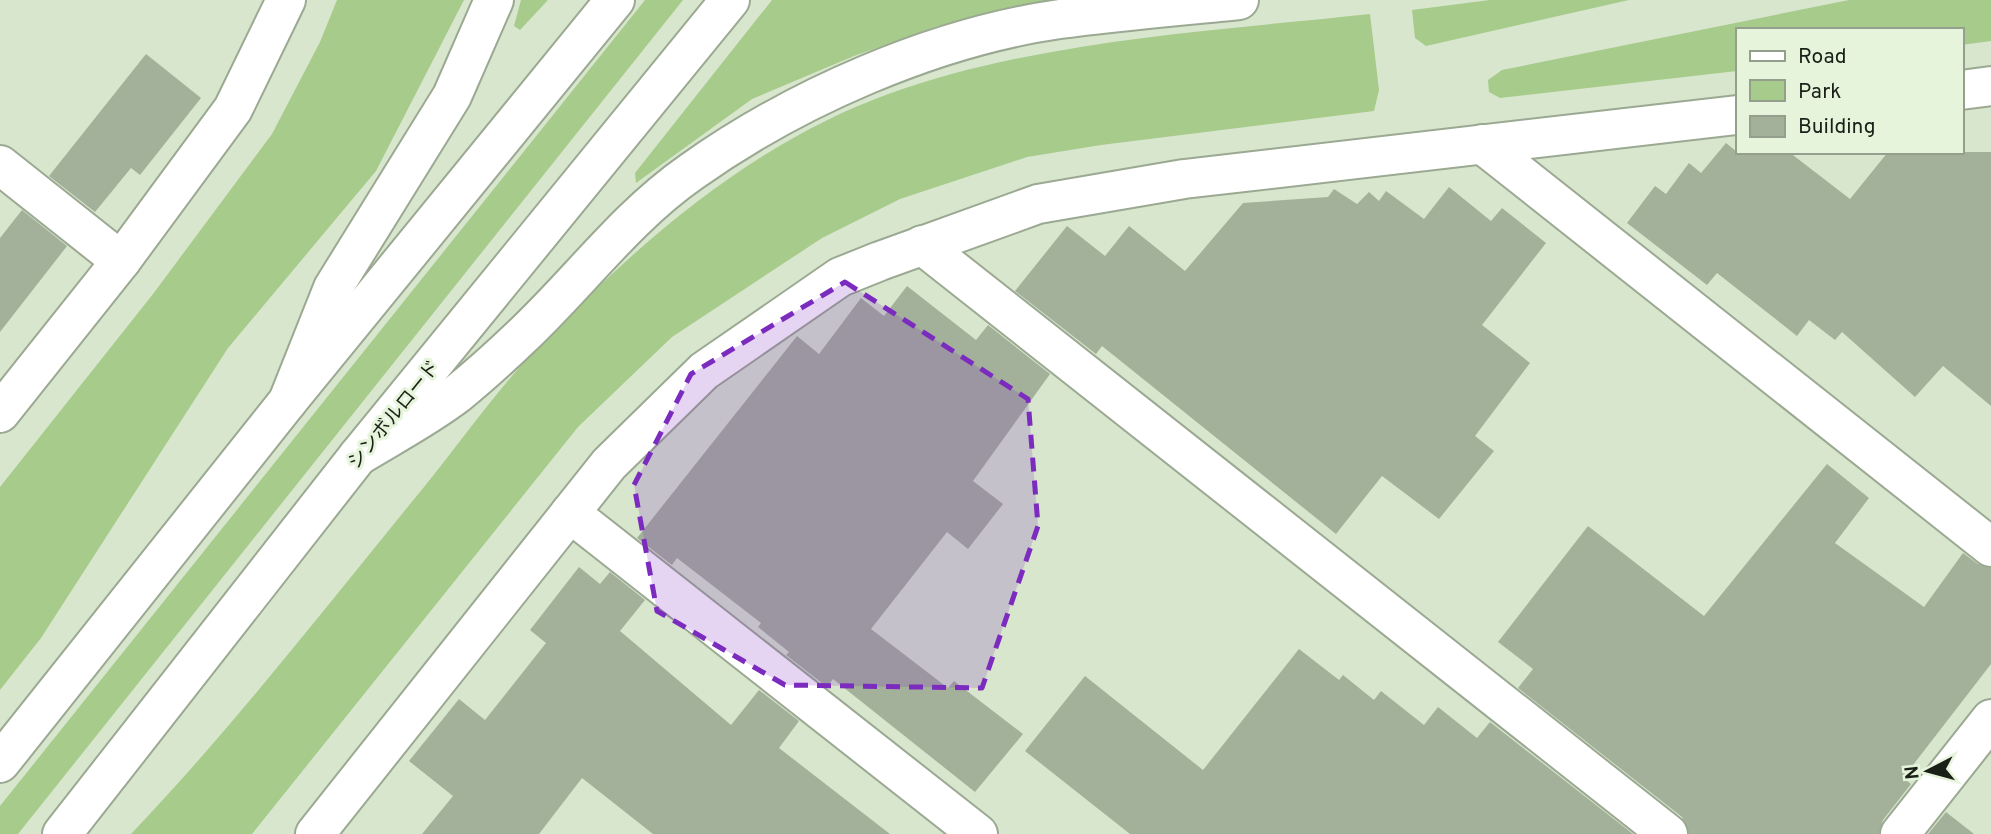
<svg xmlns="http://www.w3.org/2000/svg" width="1991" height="834" font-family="Overpass,'Noto Sans JP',sans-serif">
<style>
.green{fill:#a6cb8b}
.building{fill:#a3b19a}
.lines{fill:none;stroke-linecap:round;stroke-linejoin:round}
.minor-casing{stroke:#9ba992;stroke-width:42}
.major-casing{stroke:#9ba992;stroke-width:42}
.highway-casing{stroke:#9ba992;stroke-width:42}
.minor{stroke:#fff;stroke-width:38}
.major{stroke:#fff;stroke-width:38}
.highway{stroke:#fff;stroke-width:38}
.marked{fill:#7b2cbf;fill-opacity:0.2;stroke:#7b2cbf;stroke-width:5;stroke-dasharray:14 9;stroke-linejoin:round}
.labels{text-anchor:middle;stroke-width:6;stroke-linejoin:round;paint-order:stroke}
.street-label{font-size:19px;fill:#1a2017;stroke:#e5f4db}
</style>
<rect width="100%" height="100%" fill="#d8e6ce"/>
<g class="green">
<path d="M337,0H464L376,171L228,348L41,638L0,690V487L153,294L272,134L320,42Z"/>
<path d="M521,0H548L520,30L514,26Z"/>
<path d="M645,0H683L18,834H0V806Z"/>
<path d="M772,0H1062L938,26L854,56L752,99L636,183L635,173Z"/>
<path d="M1490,0H1629L1426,46L1415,38L1412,10Z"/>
<path d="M1849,0H1991V41L1961,45V30H1737V71L1500,98L1489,92L1488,80L1502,70Z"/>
<path d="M1370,14L1379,90L1374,111L1101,145L1027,157L900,199L822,238L672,337L578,427L252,834H131C235,725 328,604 424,487C462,440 497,390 538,347C639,242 752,143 891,93C1040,40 1214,31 1370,14Z"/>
</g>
<g class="building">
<path d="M146,54L201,98L140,175L131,168L95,212L49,176Z"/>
<path d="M1726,143L1737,152H1789L1850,199L1888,152H1991V406L1943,366L1915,397L1842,332L1835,340L1809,320L1797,336L1717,273L1707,285L1627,223L1655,186L1666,194L1689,163L1701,173Z"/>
<path d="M1449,187L1491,221L1502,208L1546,243L1482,325L1530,363L1475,436L1494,451L1439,519L1382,476L1336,534L1102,346L1096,354L1015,291L1067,226L1105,256L1129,226L1185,271L1243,203L1328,197L1334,189L1357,204L1369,192L1379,201L1386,191L1424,219Z"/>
<path d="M22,210L67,246L0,332V238Z"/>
<path d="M907,286L976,340L988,325L1050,374L973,481L1003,504L968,549L947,532L871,629L948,688L954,681L1023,734L975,792L833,679L827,687L786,655L789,652L758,627L761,623L677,558L672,565L637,538L797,336L819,354L861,298L884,316Z"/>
<path d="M1827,464L1869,498L1835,543L1924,607L1963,553L1978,564L1991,568V664L1903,778L1911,784L1883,820L1879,834H1689L1682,817L1518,688L1533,669L1498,642L1588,526L1704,616Z"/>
<path d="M579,567L600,584L610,572L645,600L620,631L731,725L759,690L799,721L779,748L890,834H653L582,778L539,834H422L453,796L409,761L459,699L485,720L546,643L530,630Z"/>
<path d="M1299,649L1339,680L1343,675L1374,700L1381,691L1424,725L1438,707L1477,738L1490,722L1633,834H1130L1025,751L1085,676L1203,770Z"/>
<path d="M1946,812L1974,834H1928Z"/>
</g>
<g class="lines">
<defs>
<g id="minor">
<path d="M1961,90L1991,86"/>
<path d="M1482,144L1991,547"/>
<path d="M0,165L121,261"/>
<path d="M922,245L1668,834"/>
<path d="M0,413L121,261L233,109L286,0"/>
<path d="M570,513L978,834"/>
<path d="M315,834L609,464L704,371L840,277L880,261L1038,204L1184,179L1737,115"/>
<path d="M1900,834L1991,719"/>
</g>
<g id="major">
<path d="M0,763L288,401L615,0"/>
<path d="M62,834L358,456L730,0"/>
</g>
<g id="highway">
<path d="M288,401L333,288L452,96L494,0"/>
<path d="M358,456C391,436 427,417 457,394C479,376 500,357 520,338C578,284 625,218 691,172C795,98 934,37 1060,19C1119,11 1180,6 1239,0"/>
</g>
</defs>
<use href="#minor" class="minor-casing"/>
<use href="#major" class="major-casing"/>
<use href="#highway" class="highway-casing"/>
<use href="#minor" class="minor"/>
<use href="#major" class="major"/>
<use href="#highway" class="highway"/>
</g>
<path class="marked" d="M845,282L1028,399L1038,526L982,688L785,685L657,611L634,485L691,374Z"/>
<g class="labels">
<g class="street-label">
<text transform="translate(393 414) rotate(-51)" y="7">シンボルロード</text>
</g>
</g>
<rect x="1736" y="28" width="228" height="126" fill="#e5f4db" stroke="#949f8d" stroke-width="2"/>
<rect x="1750" y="51" width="35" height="10" fill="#ffffff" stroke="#949f8d" stroke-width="2"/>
<text x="1798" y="63" font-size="21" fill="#1a2017">Road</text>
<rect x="1750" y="80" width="35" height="21" fill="#a6cb8b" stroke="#949f8d" stroke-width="2"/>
<text x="1798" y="98" font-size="21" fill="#1a2017">Park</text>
<rect x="1750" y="116" width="35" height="21" fill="#a3b19a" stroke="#949f8d" stroke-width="2"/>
<text x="1798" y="133" font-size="21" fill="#1a2017">Building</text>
<g transform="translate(1928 771) rotate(264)" stroke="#e5f4db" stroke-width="5" paint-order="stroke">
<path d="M0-5L12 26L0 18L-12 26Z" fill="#1a2017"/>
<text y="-10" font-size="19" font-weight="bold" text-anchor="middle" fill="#1a2017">N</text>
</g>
</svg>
